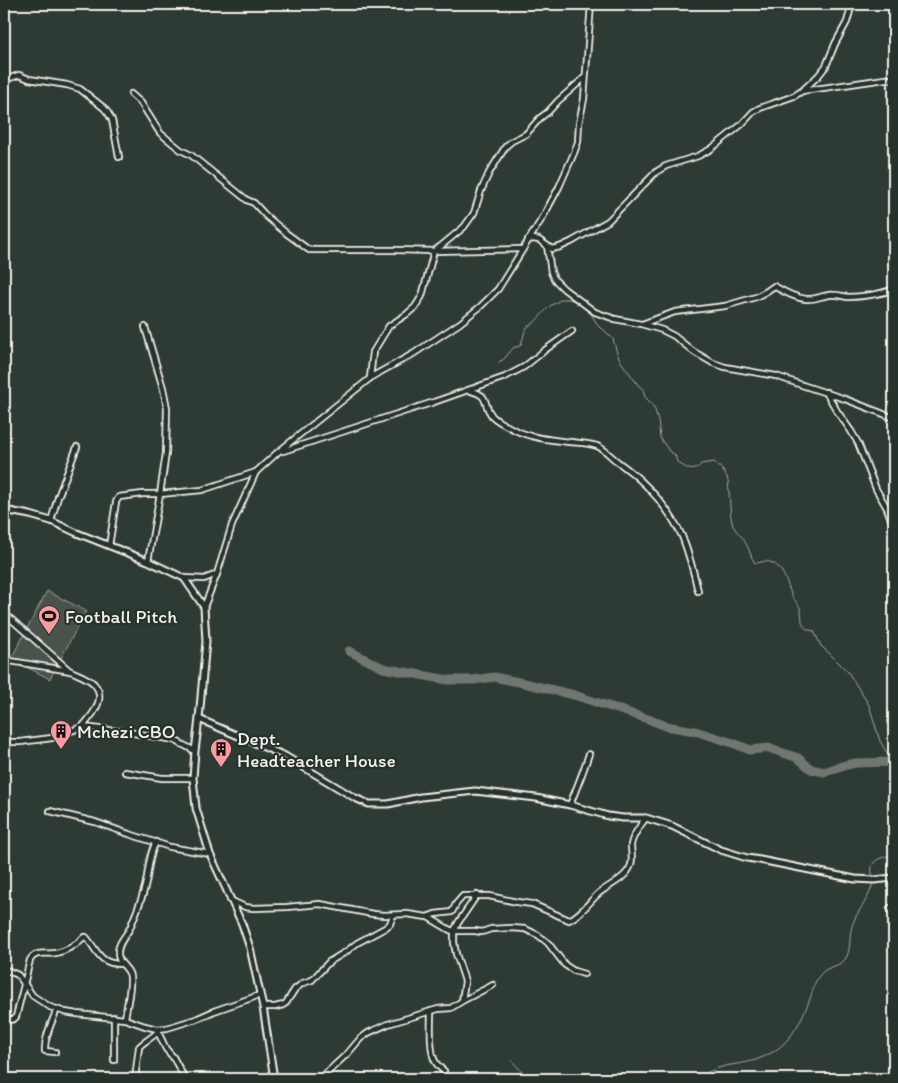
<svg xmlns="http://www.w3.org/2000/svg" width="898" height="1083" font-family="Itim,sans-serif">
<rect width="100%" height="100%" fill="#2e3b34"/>
<filter id="ink" filterUnits="userSpaceOnUse"><feTurbulence type="fractalNoise" baseFrequency=".02" numOctaves="2"/><feDisplacementMap in="SourceGraphic" scale="10" xChannelSelector="R" yChannelSelector="G"/><feConvolveMatrix kernelMatrix="1 2 1 2 8 2 1 2 1" color-interpolation-filters="sRGB"/></filter>
<g filter="url(#ink)">
<path fill="#48524c" stroke="#9ea29a" d="M47,591L86,611L50,679L11,659Z"/>
<g fill="none" stroke-linecap="round" stroke-linejoin="round">
<g stroke="#a4a8a0" stroke-width="1">
<path d="M499,362L504,359L514,347H517L521,345L525,331L528,326L533,324L545,311L550,306L562,299H569L577,302L591,314L599,327L605,331L613,339L617,353L621,362L639,386L643,389L645,397L651,403L655,410L658,420L660,438L669,451L675,455L677,462C686,467 692,475 701,464L714,462C719,466 724,471 727,477C729,482 728,487 729,492C730,503 730,513 732,523C735,532 741,534 745,542C750,549 750,557 755,563C760,563 765,560 770,562C783,566 787,583 791,594C793,600 799,603 801,611C802,616 801,622 804,626C806,630 810,630 814,631L821,646L831,655L848,672L869,705L880,741L892,762"/>
<path d="M873,877C867,859 881,858 894,854"/>
<path d="M512,1061L529,1079"/>
<path d="M694,1079C702,1075 710,1071 718,1068C730,1064 743,1064 756,1060C761,1058 768,1055 773,1052C793,1040 803,1017 811,996C813,988 815,981 820,975C828,964 842,968 847,956C851,947 849,935 852,926C857,910 871,898 873,881"/>
</g>
<path stroke="#6f7770" stroke-width="9" d="M349,651L383,668L410,673L448,680H474L494,677L528,684L574,695L648,719L666,726L695,731L733,743L750,750L769,748L798,758L811,769L824,772L842,766L856,763L892,762L894,764"/>
<g stroke="#f4f1e8" stroke-width="8">
<g id="minor">
<path d="M4,77L10,78L19,75L29,79L67,85L80,89L104,108L108,113L112,120L119,157"/>
<path d="M803,90L818,76L826,66L835,44L847,22L852,4"/>
<path d="M131,94L141,103L160,133L181,150L191,155L247,200L254,203L266,216L286,233L309,250H395L434,251L522,249"/>
<path d="M528,240L533,239L539,240L552,249L560,247L571,242L608,221L656,172L666,166L698,156L711,149L741,125L753,112L760,108L794,96L802,91L885,79H894"/>
<path d="M547,246L551,272L554,279L564,289L595,312L615,319L641,324L662,330L674,336L694,352L713,363L725,367L776,376L802,385L845,399L894,418"/>
<path d="M642,324L675,312L725,306L756,297L767,291L774,286C784,292 795,298 806,299C814,300 821,296 829,295C835,294 842,296 848,297C861,297 882,294 894,289"/>
<path d="M145,327L163,388L167,408L166,453L160,494L148,561"/>
<path d="M370,378L373,352L389,326L407,314L415,307L422,296L434,251L441,246L464,227L474,213L481,191L489,173L506,146L512,141L526,134L540,118L548,112L558,101L584,78"/>
<path d="M468,390C492,396 481,402 492,416C498,422 507,426 515,430C531,438 552,440 570,442C579,443 588,443 597,446C605,449 611,457 618,462C646,482 667,505 682,536C689,554 694,573 698,591"/>
<path d="M826,392L837,411L851,431L858,443L876,489L887,508L894,527"/>
<path d="M283,451L434,402L505,377L524,367L545,350L572,331"/>
<path d="M51,521L58,497L77,447"/>
<path d="M109,546L116,502L119,497L143,494H160L202,490L256,472"/>
<path d="M184,578L204,579L217,574"/>
<path d="M204,607L217,574L232,525L256,472L278,452L373,376L413,354L460,323L481,306L498,289L543,217L559,187L574,153L578,142L579,123L584,99L591,4"/>
<path d="M4,613L70,671"/>
<path d="M4,660L71,671C79,675 90,678 95,685C107,699 91,717 82,727"/>
<path d="M4,743L8,742H20L52,738L82,727L134,733L174,740L195,751"/>
<path d="M125,772L162,778H193"/>
<path d="M570,805L582,774L589,754"/>
<path d="M50,811L95,822L129,834L170,847L210,854"/>
<path d="M230,900L245,907L253,908L287,907L320,904L373,914L384,915L407,914L427,917L435,914L452,912L456,904L463,896H489L517,902L532,904L569,920C582,914 589,902 599,893C609,885 626,879 631,865C633,858 631,852 631,845C632,837 641,824 646,818"/>
<path d="M890,908L894,913"/>
<path d="M428,917L450,930L454,931H475L482,932L491,929L511,928L525,929L538,935L548,943L565,965L574,971L584,974"/>
<path d="M4,969L18,975L33,996L50,1007L65,1012L77,1014L125,1019L145,1026L157,1029L167,1028L196,1019L214,1011L260,995"/>
<path d="M462,1001L493,985"/>
<path d="M263,1007H275L283,1005L286,1003L295,989L303,983L312,980L329,962L347,951L357,943L385,928L390,924L393,915"/>
<path d="M431,1011C431,1025 429,1046 434,1059C436,1064 440,1068 444,1071"/>
<path d="M114,1017V1060"/>
<path d="M125,1019C126,1009 133,981 129,973C126,966 118,963 118,954C117,942 129,934 132,923C137,911 142,899 145,887C149,871 148,856 156,842"/>
<path d="M4,1021L14,1019L16,1017L30,960C36,950 46,955 56,953C66,951 77,944 84,937H86C98,951 99,964 121,964"/>
<path d="M158,1032L166,1049L173,1057L185,1079"/>
<path d="M55,1052L45,1051C44,1038 52,1022 57,1009"/>
<path d="M135,1079L139,1047C145,1040 155,1037 160,1029"/>
<path d="M320,1079L348,1053L360,1039L368,1033L388,1024L438,1009L451,1008L462,1001L465,981L456,954L454,942V931L458,923L477,895"/>
<path d="M890,1079L894,1069"/>
</g>
</g>
<g stroke="#f4f1e8" stroke-width="9">
<g id="tertiary">
<path d="M4,510L30,515L51,521L77,533L148,561L184,578L204,607L206,641L199,719L195,751L193,778L196,808L210,854L242,924L250,948L263,1007L274,1079"/>
<path d="M199,719L285,756L355,798L369,804H388L421,797L475,791L536,798L570,805L608,816L623,818H646L672,826L721,850L747,858L760,860L855,879L874,880L894,878"/>
</g>
</g>
<use href="#minor" stroke="#26332d" stroke-width="4.5"/>
<use href="#tertiary" stroke="#26332d" stroke-width="5"/>
</g>
</g>
<defs>
<g id="stadium-pin" transform="scale(1.125)"><path d="M0 17L-7.5 6A9.5 9.5 0 1 1 7.5 6Z" fill="#ff9aa2" stroke="#26332d"/><path d="M0-5a6.5 5 0 1 0 0 10a6.5 5 0 1 0 0-10ZM-3.5-1.8h7v3.6h-7Z" fill="#111"/></g>
<g id="building-pin" transform="scale(1.125)"><path d="M0 17L-7.5 6A9.5 9.5 0 1 1 7.5 6Z" fill="#ff9aa2" stroke="#26332d"/><path d="M-4-6H4V6H1V3H-1V6H-4ZM-2.5-4.3h1.7v1.8h-1.7ZM.8-4.3h1.7v1.8H.8ZM-2.5-1h1.7V.8h-1.7ZM.8-1h1.7V.8H.8Z" fill="#111"/></g>
</defs>
<g fill-rule="evenodd">
<use href="#stadium-pin" x="49" y="616"/>
<use href="#building-pin" x="61" y="731"/>
<use href="#building-pin" x="221" y="749"/>
</g>
<g text-anchor="middle" dominant-baseline="central" stroke-width="4.5" stroke-linejoin="round" paint-order="stroke">
<g font-size="19" fill="#f4f1e8" stroke="#26332d" text-anchor="start">
<text x="65" y="616">Football Pitch</text>
<text x="77" y="731">Mchezi CBO</text>
<text x="237" y="738">Dept.<tspan x="237" dy="22">Headteacher House</tspan></text>
</g>
</g>
<rect width="898" height="1083" fill="none" stroke="#26332d" stroke-width="20"/>
<rect x="10" y="10" width="878" height="1063" fill="none" stroke="#f4f1e8" stroke-width="2" filter="url(#ink)"/>
</svg>
